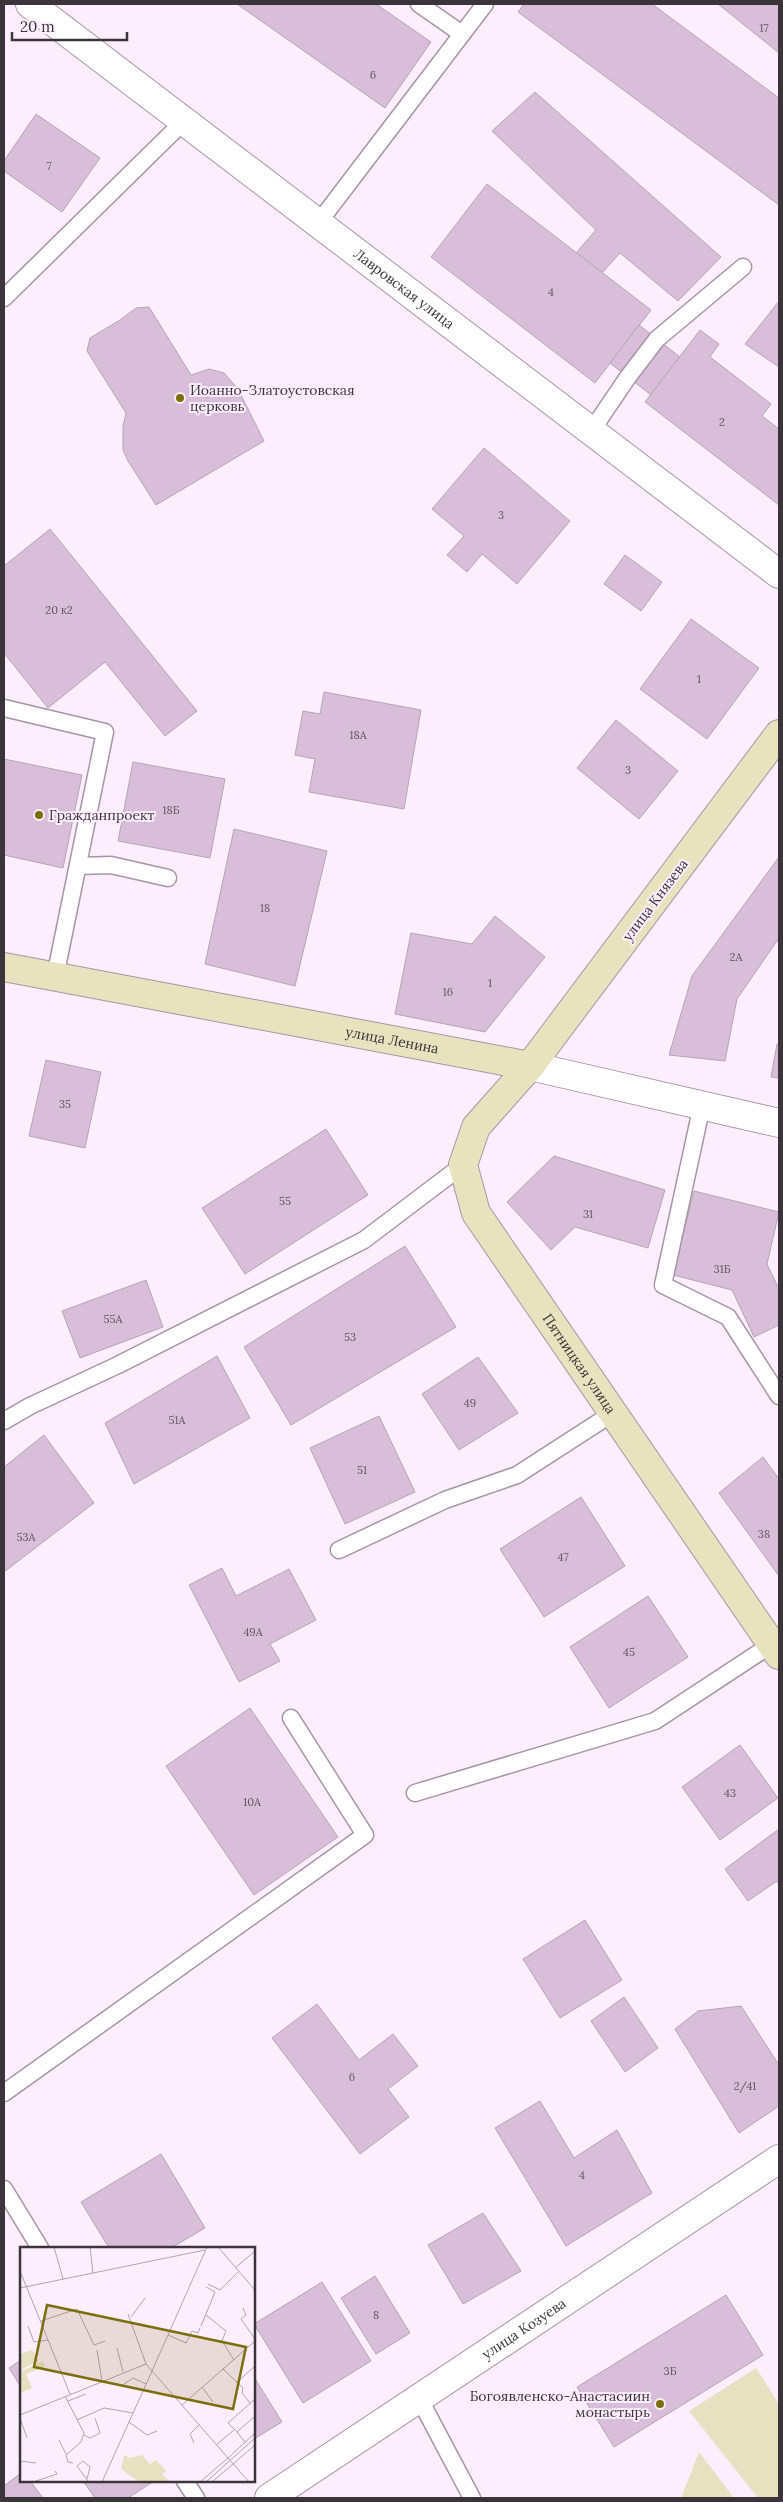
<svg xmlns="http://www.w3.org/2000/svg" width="783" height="2502" font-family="Lora,serif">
<rect width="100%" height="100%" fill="#fdeefd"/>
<g fill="#e5e1c1">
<path d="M756,2368L779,2404V2498H758L689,2411Z"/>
<path d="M699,2452L734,2498H681Z"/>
</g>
<g fill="#d9bed9" stroke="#b5a4b5">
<path d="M237,4H376L431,42L385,108Z"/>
<path d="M524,4H652L779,98V205L518,12Z"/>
<path d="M718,4H779V53Z"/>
<path d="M535,92L721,257L678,301L620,253L602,273L576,253L596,230L492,131Z"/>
<path d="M36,114L100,158L62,212L4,171V161Z"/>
<path d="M487,184L651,310L595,383L431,257Z"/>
<path d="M779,301V367L745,344Z"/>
<path d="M149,307L191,375L209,369L224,373L238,389L264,441L156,505L128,461L123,450V426L126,413L87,351L90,338L120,320L136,308Z"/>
<path d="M639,325L680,357L651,395L610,363Z"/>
<path d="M700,330L719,344L710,357L771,404L762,416L779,429V505L645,402Z"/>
<path d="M484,448L570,521L517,584L482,554L467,572L447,555L464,536L432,509Z"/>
<path d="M50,529L197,711L165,736L105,662L48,708L4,653V566Z"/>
<path d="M625,555L662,582L641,611L604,584Z"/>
<path d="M691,619L759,668L707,739L640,689Z"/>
<path d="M324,692L421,710L404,809L309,792L315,759L295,755L303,711L320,714Z"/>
<path d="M616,720L678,771L639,819L577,768Z"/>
<path d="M4,759L82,775L63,868L4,855Z"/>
<path d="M133,762L225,779L210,858L118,841Z"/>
<path d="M234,829L327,851L295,986L205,964Z"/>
<path d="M779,857V938L737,999L725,1061L669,1055L692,976Z"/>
<path d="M495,916L545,957L485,1032L395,1014L411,933L472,944Z"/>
<path d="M777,1044H779V1078L771,1077Z"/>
<path d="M46,1060L101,1072L85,1148L29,1136Z"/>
<path d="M326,1129L368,1195L245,1274L202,1208Z"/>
<path d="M554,1156L665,1190L648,1248L575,1227L551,1250L507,1202Z"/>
<path d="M694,1191L779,1212L767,1264L779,1289V1325L754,1337L732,1290L673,1275Z"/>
<path d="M405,1246L456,1327L291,1425L244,1347Z"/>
<path d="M146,1280L163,1327L80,1358L62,1311Z"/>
<path d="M217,1356L250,1418L134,1484L105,1423Z"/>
<path d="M478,1357L518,1413L459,1450L422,1394Z"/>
<path d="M379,1416L415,1492L345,1524L310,1448Z"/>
<path d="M44,1435L94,1503L4,1572V1467Z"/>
<path d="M763,1457L779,1479V1576L719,1493Z"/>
<path d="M581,1497L625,1566L544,1617L500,1549Z"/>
<path d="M222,1568L236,1596L289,1569L316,1620L270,1644L280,1661L239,1682L189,1585Z"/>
<path d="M648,1596L688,1657L609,1708L570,1647Z"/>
<path d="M250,1708L338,1837L254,1895L166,1766Z"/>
<path d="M740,1745L778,1798L720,1840L682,1787Z"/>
<path d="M779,1829V1885L777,1881L748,1901L725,1869Z"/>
<path d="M585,1920L622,1980L560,2018L523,1959Z"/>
<path d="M624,1997L658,2048L625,2072L591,2021Z"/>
<path d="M317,2004L359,2060L393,2034L418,2066L388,2089L409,2117L360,2154L272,2038Z"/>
<path d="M741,2006L779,2065V2106L739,2133L675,2029L698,2011Z"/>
<path d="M540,2101L574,2158L617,2130L652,2193L566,2246L495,2128Z"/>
<path d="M161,2154L205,2228L171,2248H109L81,2202Z"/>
<path d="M483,2213L521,2271L463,2304L428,2245Z"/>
<path d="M375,2276L410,2333L376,2354L341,2298Z"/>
<path d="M322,2282L371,2361L303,2403L254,2324Z"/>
<path d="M726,2295L763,2355L614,2447L577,2387Z"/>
<path d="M21,2360V2387L9,2368Z"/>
<path d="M254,2377L282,2422L254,2439Z"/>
<path d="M21,2473V2481H30L43,2498H4V2486Z"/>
<path d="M83,2481H154L128,2498H95Z"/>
</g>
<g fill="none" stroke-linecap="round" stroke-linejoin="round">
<g stroke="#a695a6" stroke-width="19">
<g id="service">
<path d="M419,4L462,34"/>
<path d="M319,222L485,4"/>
<path d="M4,298L184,121"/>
<path d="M592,430L628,377L657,339L743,267"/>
<path d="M4,708L105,732L55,977"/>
<path d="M79,866L111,865L168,878"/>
<path d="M702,1105L663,1285L728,1317L779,1396"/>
<path d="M4,1421L30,1406L118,1365L364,1240L463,1165"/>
<path d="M339,1550L445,1500L517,1475L613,1413"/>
<path d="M415,1793L655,1721L772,1644"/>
<path d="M4,2093L365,1835L291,1718"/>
<path d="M4,2189L40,2248"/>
<path d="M419,2398L472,2498"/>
<path d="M185,2481L196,2498"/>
</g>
</g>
<g stroke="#a695a6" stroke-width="30">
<g id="minor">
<path id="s1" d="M269,2498L779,2159"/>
</g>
</g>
<g stroke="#a695a6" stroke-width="30">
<g id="tertiary">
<path id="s2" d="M30,4L779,574"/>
<path d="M530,1066L779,1123"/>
</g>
</g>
<g stroke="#a695a6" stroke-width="30">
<g id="secondary">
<path id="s3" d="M779,734L530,1066L476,1127L463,1165L476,1213L779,1655"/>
<path id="s4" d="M4,967L530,1066"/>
</g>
</g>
<use href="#service" stroke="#fff" stroke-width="16"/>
<use href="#minor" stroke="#fff" stroke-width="28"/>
<use href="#tertiary" stroke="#fff" stroke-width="28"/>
<use href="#secondary" stroke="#e8e3be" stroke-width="28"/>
</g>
<g fill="#7b6e0b" stroke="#fdeefd" stroke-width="2">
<circle cx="180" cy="398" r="5"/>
<circle cx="39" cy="815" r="5"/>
<circle cx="660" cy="2404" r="5"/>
</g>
<g text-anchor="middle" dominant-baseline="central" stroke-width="4" stroke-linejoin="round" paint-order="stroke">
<g font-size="11" fill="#625762">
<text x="764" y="28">17</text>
<text x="373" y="75">6</text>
<text x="49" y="166">7</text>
<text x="551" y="292">4</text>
<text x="722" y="422">2</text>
<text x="501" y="515">3</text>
<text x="59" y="610">20 к2</text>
<text x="699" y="679">1</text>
<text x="358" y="735">18А</text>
<text x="628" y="770">3</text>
<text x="171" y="810">18Б</text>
<text x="265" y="908">18</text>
<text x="736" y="957">2А</text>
<text x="490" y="983">1</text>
<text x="448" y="992">16</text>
<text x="65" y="1104">35</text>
<text x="285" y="1201">55</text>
<text x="588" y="1214">31</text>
<text x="722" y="1269">31Б</text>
<text x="113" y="1319">55А</text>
<text x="350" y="1337">53</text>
<text x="470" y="1403">49</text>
<text x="177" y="1420">51А</text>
<text x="362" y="1470">51</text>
<text x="764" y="1534">38</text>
<text x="26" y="1537">53А</text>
<text x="563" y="1557">47</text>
<text x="253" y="1632">49А</text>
<text x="629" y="1652">45</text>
<text x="730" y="1793">43</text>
<text x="252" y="1802">10А</text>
<text x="352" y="2077">6</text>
<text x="745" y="2086">2/41</text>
<text x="582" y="2175">4</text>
<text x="376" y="2315">8</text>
<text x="670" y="2371">3Б</text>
</g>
<g font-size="14" fill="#3b353b" stroke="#fdeefd">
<text stroke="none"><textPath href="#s2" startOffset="470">Лавровская улица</textPath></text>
<text transform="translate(655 900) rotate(-53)">улица Князева</text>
<text stroke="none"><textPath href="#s4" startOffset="395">улица Ленина</textPath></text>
<text stroke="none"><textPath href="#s3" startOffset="769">Пятницкая улица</textPath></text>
<text stroke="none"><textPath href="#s1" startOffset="306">улица Козуева</textPath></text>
</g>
<g font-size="14" fill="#3b353b" stroke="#fdeefd" text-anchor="start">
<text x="190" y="390">Иоанно-Златоустовская<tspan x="190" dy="16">церковь</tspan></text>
<text x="49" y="815">Гражданпроект</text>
<text x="650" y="2396" text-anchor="end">Богоявленско-Анастасиин<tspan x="650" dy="16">монастырь</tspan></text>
</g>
</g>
<g transform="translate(20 2247)">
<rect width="235" height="235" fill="#fdeefd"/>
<path d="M12,103L19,114L0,123V107ZM23,114L25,120L6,127L12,141L0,146V125Z" fill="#e5e1c1"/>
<path d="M104,208L110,211L122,208L130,217L136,213L146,224L142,227L150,235H119L101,222Z" fill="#e5e1c1"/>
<path fill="none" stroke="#afa4af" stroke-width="1" d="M34,0L43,32M70,0L73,26M198,0L235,43M215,21L235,4M0,24L50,147M188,37L200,43L218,25M0,41L185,3M223,61L226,68L221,72L235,92M108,67L126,117M186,68L206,84L202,94L214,113M111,70L125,51M21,74L57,62L74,98L85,94M8,79L14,95L28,93M181,79L195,45L186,40M148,88L166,96L172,84L178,86L180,81M97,101L103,125M77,103L82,134M203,122L223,141L222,146L230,156M132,124L187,0M216,136L235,119M101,139L113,131L126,137M182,140L193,155M45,149L64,186L61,195L46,208L48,215L53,216M48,154L66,147M162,158L235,94M0,168L126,117L229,235M0,171L7,191M57,173L84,161L113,166M109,175L127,188L137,184M217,185L208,176L235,152M64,188L70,191L80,186L75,171M39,193L46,207M225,195L217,185L235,169M174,196L170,187L179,178M196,198L214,183M208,211L235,186M0,214L16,216M213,217L235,198M67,232L70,220L63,214L57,219L68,234L70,235M13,235L37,227L35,224M82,235L132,124M180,235L208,211M186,235L235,191M192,235L213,217"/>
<path fill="#7b6e0b" fill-opacity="0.15" stroke="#7b6e0b" stroke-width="2.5" d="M27,58L226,100L213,162L14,120Z"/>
<rect width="235" height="235" fill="none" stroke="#3b353b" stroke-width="2.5"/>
</g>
<rect width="783" height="2502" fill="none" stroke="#3b353b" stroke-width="10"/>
<path d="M12 32v8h115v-8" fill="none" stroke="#3b353b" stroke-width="2.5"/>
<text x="20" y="32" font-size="15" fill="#3b353b" stroke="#fdeefd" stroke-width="4" paint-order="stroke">20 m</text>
</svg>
